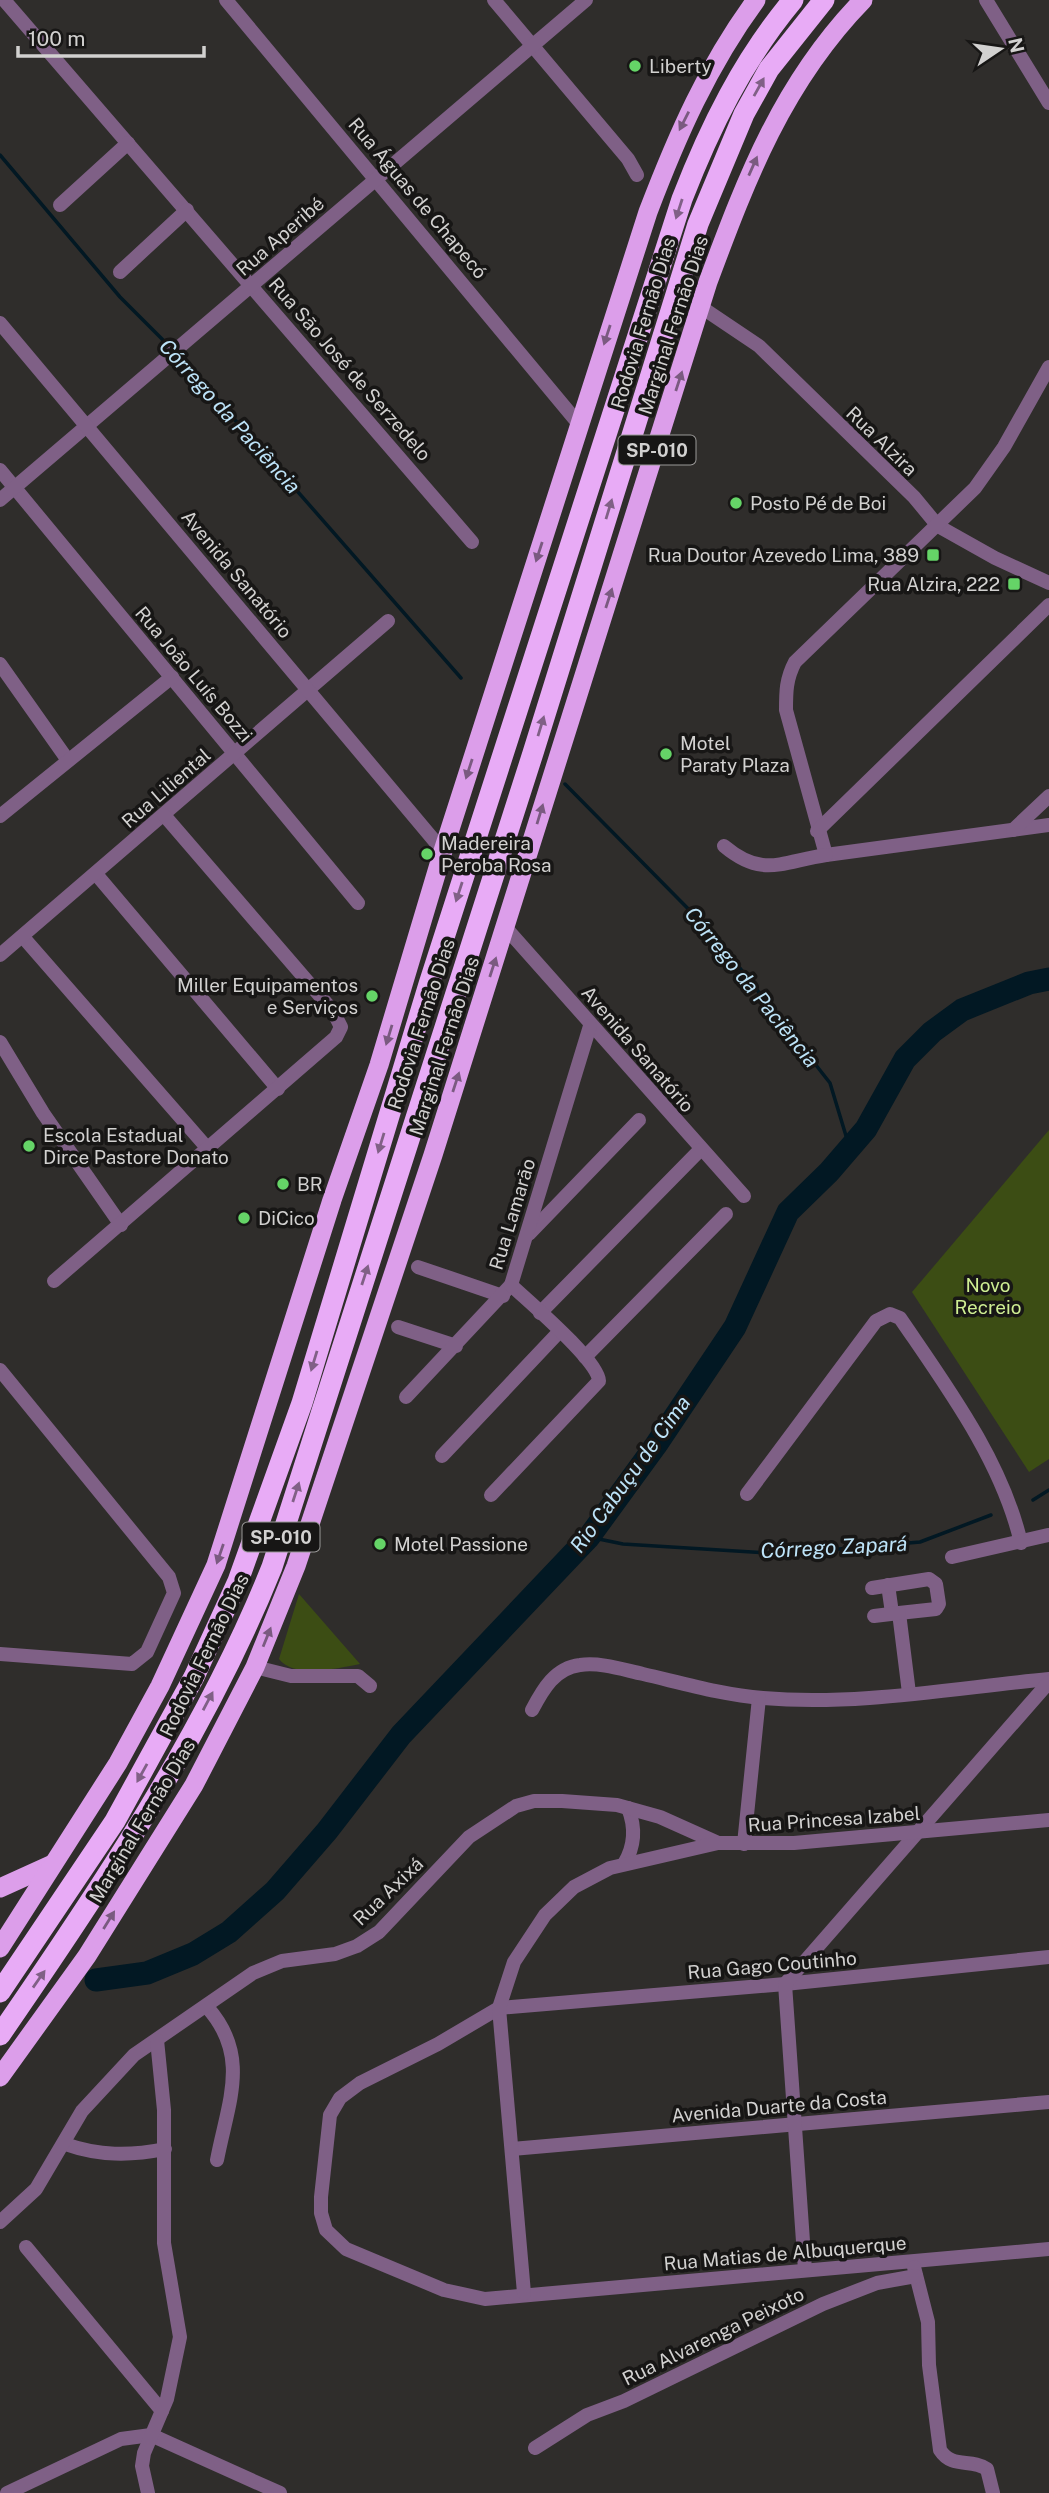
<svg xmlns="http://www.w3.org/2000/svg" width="1049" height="2493" font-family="'Public Sans',sans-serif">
<rect width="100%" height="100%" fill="#2f2d2b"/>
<g fill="#3c4d14">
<path d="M1049,1130V1459L1029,1472L912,1292Z"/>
<path d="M299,1594L360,1664C339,1668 294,1679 279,1659Z"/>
</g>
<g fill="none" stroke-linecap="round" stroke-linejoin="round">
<g stroke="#021823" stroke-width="3.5">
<path d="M0,155L120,297L173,350"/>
<path d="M178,355L461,678"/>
<path d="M565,784L714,935L830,1083L850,1149"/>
<path d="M1033,1500L1049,1490"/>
<path d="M589,1537L623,1544L782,1554L920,1542L991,1515"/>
</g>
<path stroke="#021823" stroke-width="23" d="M96,1980L147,1973L193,1954L229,1932L275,1891L327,1831L401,1735L589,1537L656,1445L735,1327L788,1212L829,1172L866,1129L905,1059L932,1032L962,1010L1029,983L1049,979"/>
<g stroke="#7f6086" stroke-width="14">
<path d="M4,0L472,542"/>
<path d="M226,0L578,423"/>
<path d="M494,0L628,159L637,175"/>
<path d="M986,0L1049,103"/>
<path d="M60,205L128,143"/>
<path d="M120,272L187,210"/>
<path d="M701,307L759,346L914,497L938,526L995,558L1049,583"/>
<path d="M1049,367L1004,447L975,488L795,662C786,679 786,692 786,710L826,855L1049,825"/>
<path d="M0,470L358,903"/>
<path d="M0,500L586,0"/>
<path d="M0,664L67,759"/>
<path d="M0,816L172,677"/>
<path d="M1013,830L1049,796"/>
<path d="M817,831L1049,605"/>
<path d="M724,846C762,878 781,862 826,855"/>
<path d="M96,874L278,1089"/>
<path d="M505,927L744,1196"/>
<path d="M23,937L209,1150"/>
<path d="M0,955L388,621"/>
<path d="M0,1042L43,1113L121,1225"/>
<path d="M529,1234L639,1120"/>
<path d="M418,1267L503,1296"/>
<path d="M54,1281L336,1037L341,1027L333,1011L164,815"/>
<path d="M540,1313L700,1150"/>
<path d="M398,1327L456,1346"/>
<path d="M585,1357L726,1214"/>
<path d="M0,1370L169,1577L174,1593L147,1652L132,1664L0,1654"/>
<path d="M406,1397L511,1285"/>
<path d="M442,1456L559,1332"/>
<path d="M747,1494L876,1321L890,1314L900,1318C947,1387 1002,1461 1021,1543"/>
<path d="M491,1495L599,1381C598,1360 529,1302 511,1285L590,1026"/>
<path d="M952,1557L1048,1535"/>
<path d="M888,1585L892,1613"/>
<path d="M872,1588L929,1579L936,1584L939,1604L936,1609L899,1613L909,1693"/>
<path d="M874,1616L899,1613"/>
<path d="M255,1667L291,1676H358L370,1686"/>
<path d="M532,1710C543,1689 555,1668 580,1665C601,1662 624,1670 643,1674C682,1683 723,1695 763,1698C858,1706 954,1688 1049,1679"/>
<path d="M744,1844L759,1698"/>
<path d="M624,1864C635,1846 636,1828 628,1808"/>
<path d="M1049,1957L785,1984L499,2008L438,2044L360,2083L340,2098L330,2115L321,2197V2213L326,2230L346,2249L444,2290L485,2299L1049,2249"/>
<path d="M207,2007C251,2056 228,2102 217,2160"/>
<path d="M65,2144C99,2156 130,2156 165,2149"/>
<path d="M512,2149L1049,2102"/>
<path d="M0,2222L36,2189L82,2111L134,2055L253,1973L282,1961L335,1954L357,1946L379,1932L469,1837L516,1806L534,1801H562L617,1805L660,1817L718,1843"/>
<path d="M26,2247L162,2411"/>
<path d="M914,2267L928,2322L929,2365L940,2450C952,2469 971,2458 987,2469L993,2493"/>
<path d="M805,2270L785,1984L1049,1682"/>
<path d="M524,2293L499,2008L514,1962L545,1915L574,1887L610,1868L718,1843H794L1049,1820"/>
<path d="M535,2448L587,2415L624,2401L823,2304L877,2283L916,2276"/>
<path d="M7,2493L121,2439L151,2435L280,2493"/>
<path d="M148,2493L142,2466L144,2453L167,2399L180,2337L164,2243V2110L157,2040"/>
</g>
<path stroke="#7f6086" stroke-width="14" d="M0,323L443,851"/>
<g stroke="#dc9eea" stroke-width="19">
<path d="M0,1888L53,1864"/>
<path d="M0,1948L118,1763L160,1686L216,1565L332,1200L379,1065L443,851L648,212C677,136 708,65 756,0"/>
<path d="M0,2077L87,1956L194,1785L255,1667L296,1566L433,1155L708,282C747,177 783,82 863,0"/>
</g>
<g stroke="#e8abf6" stroke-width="21">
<path d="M0,1992L115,1821L194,1677L238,1581L302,1403L429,984L682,199C710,127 743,60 793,0"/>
<path d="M0,2035C102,1887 205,1734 272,1567L533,753L698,224L744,114L769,69L824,0"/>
</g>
</g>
<defs><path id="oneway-solid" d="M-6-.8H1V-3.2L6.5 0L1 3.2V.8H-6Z" transform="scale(1.75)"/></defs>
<g fill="#806086">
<use href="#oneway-solid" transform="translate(759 87) rotate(-61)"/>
<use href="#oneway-solid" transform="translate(679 209) rotate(108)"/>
<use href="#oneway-solid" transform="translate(609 509) rotate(-73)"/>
<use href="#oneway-solid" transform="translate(541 726) rotate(-73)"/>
<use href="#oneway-solid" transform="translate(459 892) rotate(108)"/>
<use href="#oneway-solid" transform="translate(381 1143) rotate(107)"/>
<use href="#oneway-solid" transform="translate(365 1275) rotate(-72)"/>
<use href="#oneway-solid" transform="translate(314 1361) rotate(107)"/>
<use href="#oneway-solid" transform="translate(296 1492) rotate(-72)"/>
<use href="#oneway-solid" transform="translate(208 1701) rotate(-62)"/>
<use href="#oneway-solid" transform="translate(142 1773) rotate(119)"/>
<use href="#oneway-solid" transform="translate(39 1979) rotate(-55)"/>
</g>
<g fill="#7a5a80">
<use href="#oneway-solid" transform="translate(684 121) rotate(117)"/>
<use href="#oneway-solid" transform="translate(753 166) rotate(-66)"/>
<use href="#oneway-solid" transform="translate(607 335) rotate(108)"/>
<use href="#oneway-solid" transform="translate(679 381) rotate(-72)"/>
<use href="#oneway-solid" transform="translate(539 552) rotate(108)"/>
<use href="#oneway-solid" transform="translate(609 598) rotate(-72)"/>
<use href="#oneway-solid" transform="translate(469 769) rotate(108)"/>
<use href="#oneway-solid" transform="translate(540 814) rotate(-73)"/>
<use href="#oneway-solid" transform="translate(493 967) rotate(-72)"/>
<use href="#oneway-solid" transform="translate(389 1035) rotate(107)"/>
<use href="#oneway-solid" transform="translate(456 1082) rotate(-72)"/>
<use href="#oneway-solid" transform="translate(220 1554) rotate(109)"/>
<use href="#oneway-solid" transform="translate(267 1637) rotate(-68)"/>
<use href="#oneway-solid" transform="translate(109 1920) rotate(-58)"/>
</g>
<g fill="#65d467" stroke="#171615" stroke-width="2.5">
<circle cx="635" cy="66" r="7"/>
<circle cx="736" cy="503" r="7"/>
<rect x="926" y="548" width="14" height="14" rx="3.5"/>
<rect x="1007" y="577" width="14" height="14" rx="3.5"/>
<circle cx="666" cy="754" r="7"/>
<circle cx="427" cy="854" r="7"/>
<circle cx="372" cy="996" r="7"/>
<circle cx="29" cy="1146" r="7"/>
<circle cx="283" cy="1184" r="7"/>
<circle cx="244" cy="1218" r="7"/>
<circle cx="380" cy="1544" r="7"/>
</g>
<g text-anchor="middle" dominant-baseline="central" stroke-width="7" stroke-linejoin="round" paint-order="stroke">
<g fill="#171615" stroke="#9a9998" stroke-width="2">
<rect x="618.5" y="435.5" width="77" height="29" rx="5"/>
<rect x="242.5" y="1522.5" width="77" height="29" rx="5"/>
</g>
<g font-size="18" font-weight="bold" fill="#d2d1d0">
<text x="657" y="450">SP-010</text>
<text x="281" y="1537">SP-010</text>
</g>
<g font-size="19" fill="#d2d1d0" stroke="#171615" text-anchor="start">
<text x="649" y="66">Liberty</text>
<text x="750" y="503">Posto Pé de Boi</text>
<text x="919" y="555" text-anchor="end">Rua Doutor Azevedo Lima, 389</text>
<text x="1000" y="584" text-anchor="end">Rua Alzira, 222</text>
<text x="680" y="743">Motel<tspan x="680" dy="22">Paraty Plaza</tspan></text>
<text x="441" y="843">Madereira<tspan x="441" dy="22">Peroba Rosa</tspan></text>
<text x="358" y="985" text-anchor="end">Miller Equipamentos<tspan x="358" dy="22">e Serviços</tspan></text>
<text x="43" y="1135">Escola Estadual<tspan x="43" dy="22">Dirce Pastore Donato</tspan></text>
<text x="297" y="1184">BR</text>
<text x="258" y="1218">DiCico</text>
<text x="394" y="1544">Motel Passione</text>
</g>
<g font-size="19" fill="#d2d1d0" stroke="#171615">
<text transform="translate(418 198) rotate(50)">Rua Águas de Chapecó</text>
<text transform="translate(280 236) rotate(-41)">Rua Aperibé</text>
<text transform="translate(643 323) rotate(-73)">Rodovia Fernão Dias</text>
<text transform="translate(673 325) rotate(-72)">Marginal Fernão Dias</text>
<text transform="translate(350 369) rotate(49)">Rua São José de Serzedelo</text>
<text transform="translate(882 441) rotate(44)">Rua Alzira</text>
<text transform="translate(237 574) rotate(50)">Avenida Sanatório</text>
<text transform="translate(194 674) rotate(50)">Rua João Luís Bozzi</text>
<text transform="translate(166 788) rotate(-41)">Rua Liliental</text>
<text transform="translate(421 1024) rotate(-72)">Rodovia Fernão Dias</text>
<text transform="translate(444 1046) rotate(-72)">Marginal Fernão Dias</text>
<text transform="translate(638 1049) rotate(49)">Avenida Sanatório</text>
<text transform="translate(512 1214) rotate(-73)">Rua Lamarão</text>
<text transform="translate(204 1655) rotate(-64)">Rodovia Fernão Dias</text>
<text transform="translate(834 1819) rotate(-4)">Rua Princesa Izabel</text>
<text transform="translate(142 1821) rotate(-59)">Marginal Fernão Dias</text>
<text transform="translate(388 1891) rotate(-44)">Rua Axixá</text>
<text transform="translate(772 1965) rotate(-5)">Rua Gago Coutinho</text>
<text transform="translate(779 2106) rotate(-5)">Avenida Duarte da Costa</text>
<text transform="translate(785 2253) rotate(-5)">Rua Matias de Albuquerque</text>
<text transform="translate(713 2336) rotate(-26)">Rua Alvarenga Peixoto</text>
</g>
<g font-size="19" fill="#cfef93" stroke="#171615">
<text x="988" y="1285">Novo<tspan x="988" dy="22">Recreio</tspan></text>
</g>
<g font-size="21" font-style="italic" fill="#bde3f8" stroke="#171615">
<text transform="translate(230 416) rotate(48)">Córrego da Paciência</text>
<text transform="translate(752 987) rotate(51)">Córrego da Paciência</text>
<text transform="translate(630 1474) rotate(-54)">Rio Cabuçu de Cima</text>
<text transform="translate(834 1547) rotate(-3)">Córrego Zapará</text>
</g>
</g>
<g transform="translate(1000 49) rotate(77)" stroke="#171615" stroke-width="5" paint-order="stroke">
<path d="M0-5L12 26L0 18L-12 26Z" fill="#d2d1d0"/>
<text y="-10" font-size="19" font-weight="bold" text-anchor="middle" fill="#d2d1d0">N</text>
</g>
<path d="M18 46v10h186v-10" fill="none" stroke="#d2d1d0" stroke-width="3.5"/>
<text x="28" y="46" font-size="21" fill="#d2d1d0" stroke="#171615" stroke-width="5" paint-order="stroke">100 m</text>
</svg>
